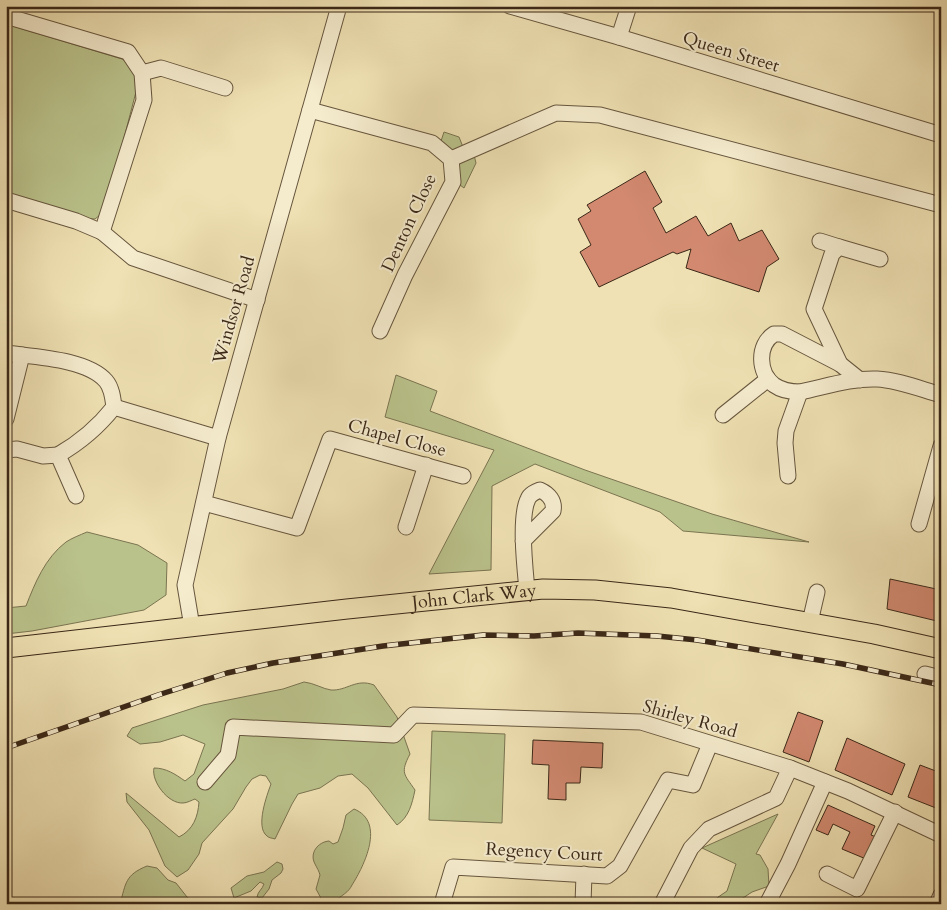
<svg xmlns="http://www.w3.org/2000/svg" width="947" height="910" font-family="Cardo,serif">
<rect width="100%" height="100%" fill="#efe1b3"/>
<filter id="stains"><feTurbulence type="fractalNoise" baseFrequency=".004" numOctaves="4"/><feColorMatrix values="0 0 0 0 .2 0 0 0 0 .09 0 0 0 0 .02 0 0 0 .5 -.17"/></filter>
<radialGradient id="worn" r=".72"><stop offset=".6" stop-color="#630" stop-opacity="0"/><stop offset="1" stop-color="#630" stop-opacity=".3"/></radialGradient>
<g fill="#bac28b" stroke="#7a7451">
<path d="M6,24L122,59C135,66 138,73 137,88L105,211L95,219L79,218L6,195Z"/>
<path d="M444,132L459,137L467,157L474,155L476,163L464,188L456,182L441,141Z"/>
<path d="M396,375L437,391L430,411L585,470L712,514L809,542L683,531L660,512L535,464L492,486L491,570L429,574L494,450L385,417Z"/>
<path d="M87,532L138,545L167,563L166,595L144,610L32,631L6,634V608L26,606C35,583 45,558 66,542C72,538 80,535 87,532Z"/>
<path d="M304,682C314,683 323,689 331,690C347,691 356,678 374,685L397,717L410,754C400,773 404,774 415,790C412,804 409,817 397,825L368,788L352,774L338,776L320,788L298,794L292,804L275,839C272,838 269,838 267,836C255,827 267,795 271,784L266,776L260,775L252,779L246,787L233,809L202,843L199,854L188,870L177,877L165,866L149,830L127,802L126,793L179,837C193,830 198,817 199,802L195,799C192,800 187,803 183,803C168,804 151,781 154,768C166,768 175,774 185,781L194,774L205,744L183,735L160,742L140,744L127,736L132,728L178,713L203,705L283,689Z"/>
<path d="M432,731L505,734L502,823L429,820Z"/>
<path d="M354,809C386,822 364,866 352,885C349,892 341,896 335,901L322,900L316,889L320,875C319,871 317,868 315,864C309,853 318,842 329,841L333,844L338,842L343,828L346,815Z"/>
<path d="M778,814L756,854L760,855L768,869L769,886L752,892L740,900L727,903L708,904L727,891L736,864L702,848Z"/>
<path d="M277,862L282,864L283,869L281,873L272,880L269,889L262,898L257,897C258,891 262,890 264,884L260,882L251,891L234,898L231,888L247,876L264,872Z"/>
<path d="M147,866L157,868L168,880L176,883L187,897L195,904H120C126,883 125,875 147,866Z"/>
</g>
<g fill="#d28970" stroke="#3a2717">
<path d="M645,171L662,202L653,208L666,233L696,216L708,236L731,223L739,241L762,230L779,259L767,267L759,292L686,268L691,249L677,254L673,252L599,287L580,252L591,245L578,219L591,211L587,205Z"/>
<path d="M890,579L941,590V622L887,609Z"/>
<path d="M798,712L823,721L809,762L783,752Z"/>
<path d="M847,738L905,764L892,795L835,770Z"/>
<path d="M533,740L603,743L602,768L581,767L580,783H566V800L548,799L549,765L532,764Z"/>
<path d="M920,765L941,773V810L908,797Z"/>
<path d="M828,805L875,826L871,835L876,837L866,859L842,849L850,832L833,824L828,835L816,830Z"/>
</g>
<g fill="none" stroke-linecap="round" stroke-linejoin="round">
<g stroke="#67563e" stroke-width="17">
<g id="minor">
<path d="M510,6L619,37L941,135"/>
<path d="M6,16L128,52L142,73L144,100L102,232"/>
<path d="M619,37L629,6"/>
<path d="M142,73L161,68L225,88"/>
<path d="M310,110L432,143L451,159L453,182L405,275L380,331"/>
<path d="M451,159L556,113L600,115L941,205"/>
<path d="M6,200L76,221L102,232L133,258L257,300"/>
<path d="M820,241L839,247"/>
<path d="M6,353C35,357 87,359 106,381C112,388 113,399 114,407"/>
<path d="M840,364L814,309L832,254L839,247L880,259"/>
<path d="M860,380L840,364L782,334H774C757,345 758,373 774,385C781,390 791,392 800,392C825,387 851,378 877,379C898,380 920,389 941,395"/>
<path d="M723,415L768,379"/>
<path d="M6,419L22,355"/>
<path d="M6,450L17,449L43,456L58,455"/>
<path d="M788,476L785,443L786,431L800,392"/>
<path d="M76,496L58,455C79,443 99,426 114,407L218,438"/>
<path d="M204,503L297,528L330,439L463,476"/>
<path d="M919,524L941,446"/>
<path d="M406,527L426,465"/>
<path d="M523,541L553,511C555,501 549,494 540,490C535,492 530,494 528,499C519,517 525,569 527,590"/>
<path d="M810,622L817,592"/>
<path d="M192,627L185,585L218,438L339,6"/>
<path d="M925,674L941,678"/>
<path d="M205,782L228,755L233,727L394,735L413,715L641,722L790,768L848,791L941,835"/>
<path d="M827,874L857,889L895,812"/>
<path d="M442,904L453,867L607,876L620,866L668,780L693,785L710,744"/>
<path d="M583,904L584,874"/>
<path d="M662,904L691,848L709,829L776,798L790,768"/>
<path d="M767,904L788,864L825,782"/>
<path d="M937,904L941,895"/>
</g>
</g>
<g stroke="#3a2717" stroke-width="21">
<g id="major">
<path id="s1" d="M6,648L347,609L543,589L595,590L671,598L874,634L941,649"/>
</g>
</g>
<use href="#minor" stroke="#f5ecce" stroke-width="15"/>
<use href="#major" stroke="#efe1b3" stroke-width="19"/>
<g stroke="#3a2717" stroke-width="5.5">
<path id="rail" d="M6,748L158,695L227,673L273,663L383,646L483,635L534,636L578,633L657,636L697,640L843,664L941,685"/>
</g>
<use href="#rail" stroke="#f5ecce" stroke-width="4" stroke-dasharray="11" stroke-linecap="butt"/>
</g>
<g text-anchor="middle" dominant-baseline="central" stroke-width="4" stroke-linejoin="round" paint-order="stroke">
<g font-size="18" fill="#3a2717" stroke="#f5ecce">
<text transform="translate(731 52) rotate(17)">Queen Street</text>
<text transform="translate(409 223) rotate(-65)">Denton Close</text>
<text transform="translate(234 310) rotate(-74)">Windsor Road</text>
<text transform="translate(397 438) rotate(15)">Chapel Close</text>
<text stroke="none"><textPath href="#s1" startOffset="471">John Clark Way</textPath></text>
<text transform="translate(690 719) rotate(16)">Shirley Road</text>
<text transform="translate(544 852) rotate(3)">Regency Court</text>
</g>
</g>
<rect width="947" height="910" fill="none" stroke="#efe1b3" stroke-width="25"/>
<rect x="8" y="8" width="932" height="895" fill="none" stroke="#3a2717" stroke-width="2.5"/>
<rect x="12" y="12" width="922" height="885" fill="none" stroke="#3a2717"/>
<rect width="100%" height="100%" filter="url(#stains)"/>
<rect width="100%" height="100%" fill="url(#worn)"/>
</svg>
